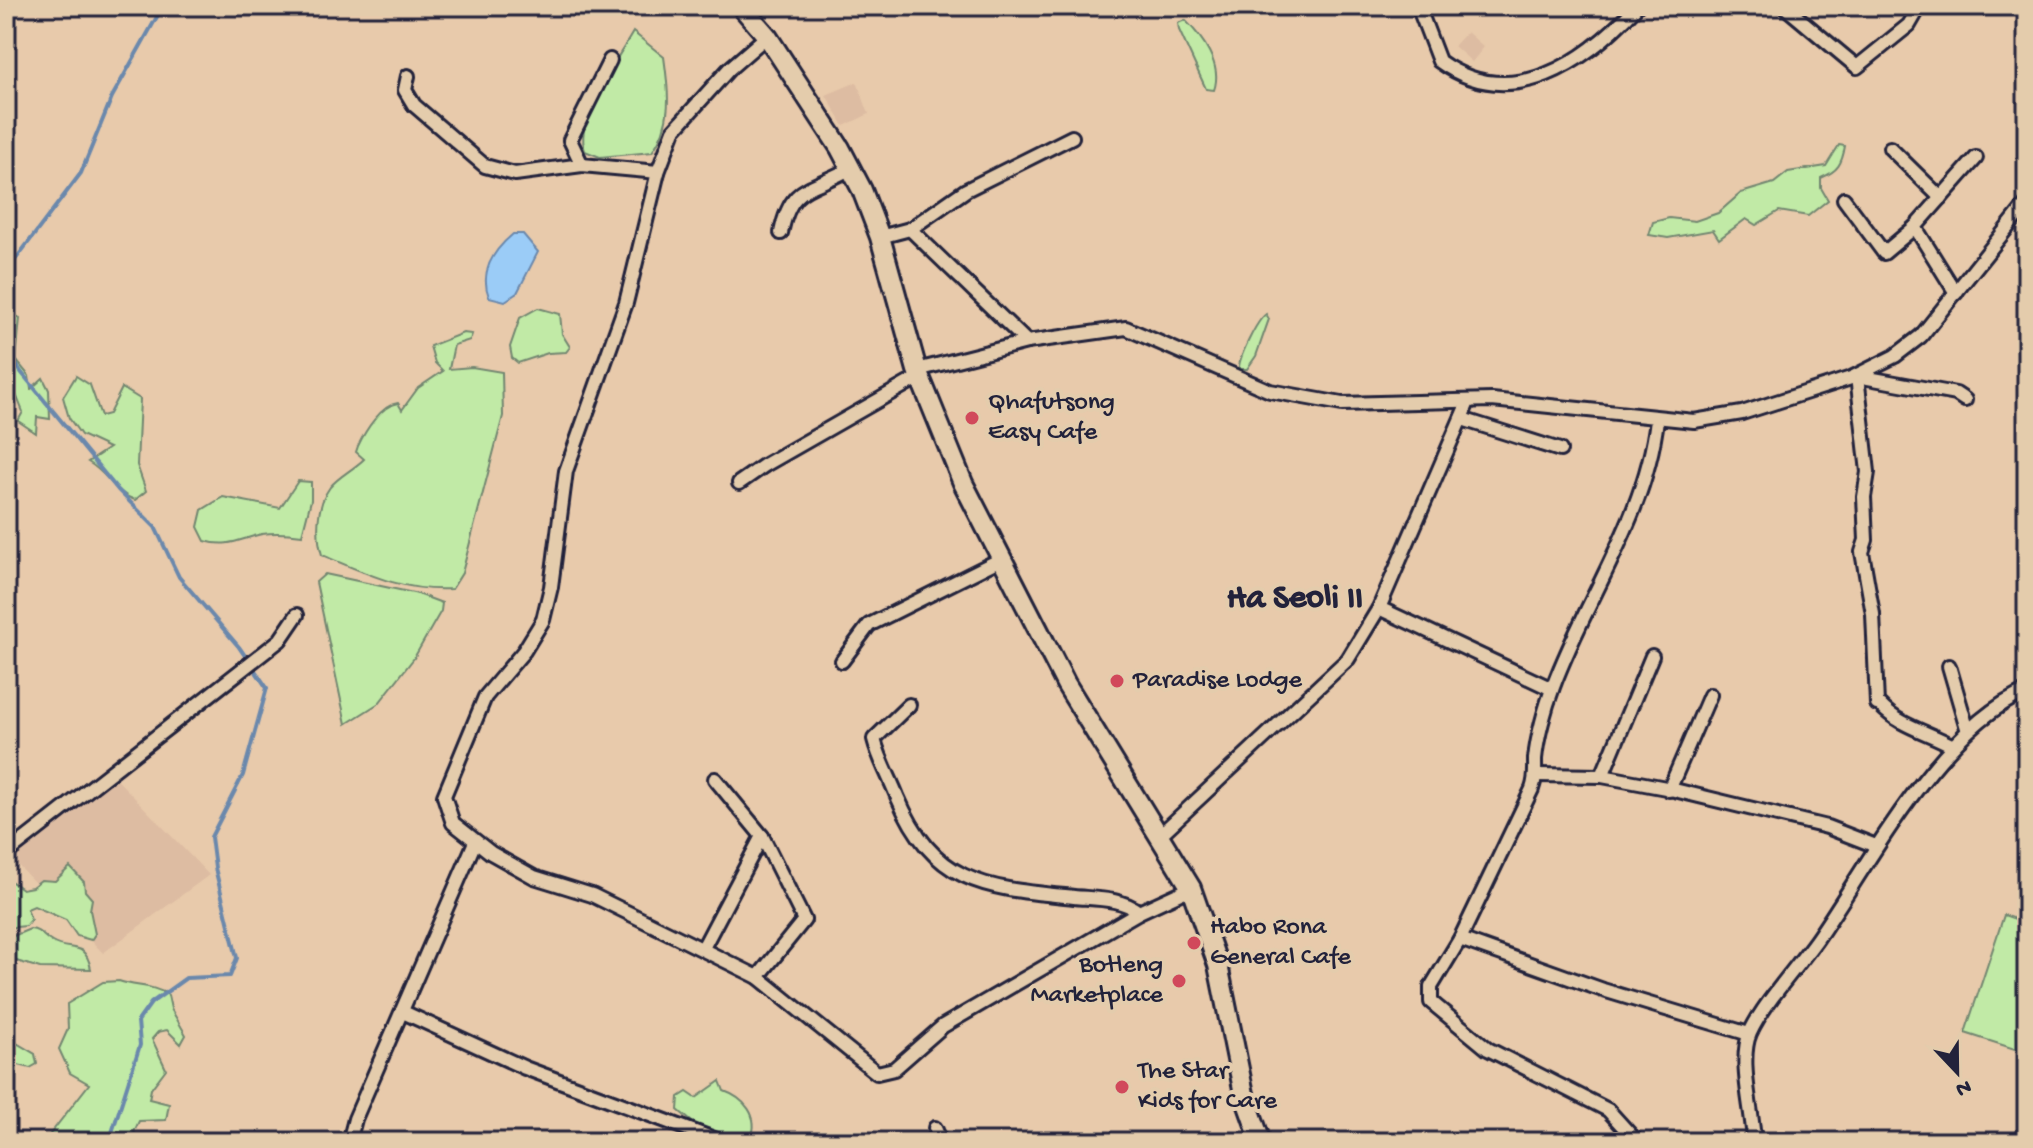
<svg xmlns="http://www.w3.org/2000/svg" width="2033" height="1148" font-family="'Gochi Hand',sans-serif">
<rect width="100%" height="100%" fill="#e8caab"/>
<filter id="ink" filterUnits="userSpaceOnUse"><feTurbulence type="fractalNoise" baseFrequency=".0125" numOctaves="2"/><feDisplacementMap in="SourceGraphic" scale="16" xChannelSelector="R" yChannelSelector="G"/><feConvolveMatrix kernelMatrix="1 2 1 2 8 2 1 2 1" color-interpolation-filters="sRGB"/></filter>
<g filter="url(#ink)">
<g fill="#ddbca2">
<path d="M1467,32L1484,47L1472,62L1454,46Z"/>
<path d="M857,82L869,114L844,126L826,95Z"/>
<path d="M104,766L209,875L103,953L6,853V841L42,820Z"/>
</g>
<g fill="#c1eaa6" stroke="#728670" stroke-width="2">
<path d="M1185,20C1202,37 1223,65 1214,90L1206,89L1179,30L1178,23Z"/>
<path d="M633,32L664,57C669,92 673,123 652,152L600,157L585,151C574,118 616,62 633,32Z"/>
<path d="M1839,145L1845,146C1842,164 1838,171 1821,178V188L1828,200L1808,216L1779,211L1756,225L1746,219L1719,239L1713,230L1668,238L1649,235L1653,222L1669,218L1695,221L1718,213L1741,193L1774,183L1788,172L1826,166Z"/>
<path d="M538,308L560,314L562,334L570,347L566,352L548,353L518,363L512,358L510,347L520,318Z"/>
<path d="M6,310L20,318L16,360L29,376L31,389L43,378L49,390L50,419L37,417L36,433L18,421L23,412L17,397L12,404L6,401Z"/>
<path d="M1266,314L1269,319L1256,356L1247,369H1239C1238,359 1257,320 1266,314Z"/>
<path d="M463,333L472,334L470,340L454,345L449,369L472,367L502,372L503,416L462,573L452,589C403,592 365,573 322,555C316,534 316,506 330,487C339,476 354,469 364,459L356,452L358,446C365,431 381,405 398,403L402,410L418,388L443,371L435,363L430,346Z"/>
<path d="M76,376L90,385L101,416L109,414L122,388L140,399L137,465L146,491L135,500C115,493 107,473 88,462L109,448L81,435L69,418L63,397Z"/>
<path d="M298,481L311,482V500L302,535C289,533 275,532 262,534C240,539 228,548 205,541L198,527L202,510L223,497L280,508Z"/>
<path d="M325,574L418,594L442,603L441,611L414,658L379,703L346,724L316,582Z"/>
<path d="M70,867L84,882L85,891L92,899L90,910L95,934L91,940L77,936L66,920L34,906L27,909L31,920L26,926L6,928V878L22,889L32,887L41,880L55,881Z"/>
<path d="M2004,915L2027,923V1053L1965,1033Z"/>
<path d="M30,929C41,930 42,936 52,942C70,953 85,939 91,969L40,968L6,958V939Z"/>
<path d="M119,981C136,987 154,985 168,995L171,1009L186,1035L181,1044L167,1030L158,1032L152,1039L166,1069L151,1089L149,1099L169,1104L166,1120L139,1121L134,1132L141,1142H44L89,1084L70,1073L59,1049L68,1029L67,1004L103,982Z"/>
<path d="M6,1030L15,1042L35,1054L37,1064L30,1068L10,1063L6,1055Z"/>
<path d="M720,1081L724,1091C744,1098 760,1116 751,1138L726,1140L698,1127L678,1110L679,1097L687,1092L696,1098Z"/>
</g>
<path fill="#9bccf7" stroke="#6b88ac" stroke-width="2" d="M513,234H523L538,252L517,293L505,301L489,297C479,271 494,250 513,234Z"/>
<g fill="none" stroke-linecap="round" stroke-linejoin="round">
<g stroke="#6b88ac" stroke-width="4">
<path d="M6,272L81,173L112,97L163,6"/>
<path d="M6,348L21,372L118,490L155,527L179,577L239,647L267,688L243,775L211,837L215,868L237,958L230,976L186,978L151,1003L138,1021L140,1045L109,1142"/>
</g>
<g stroke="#22223b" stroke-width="18">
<g id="minor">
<path d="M1418,6L1439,61C1512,114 1586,62 1637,6"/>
<path d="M1784,6L1857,67L1909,25L1920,6"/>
<path d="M767,36L729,69L674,130L658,172L626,303L566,471L551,587L543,620L524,651L485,697L444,796L453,823L491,853L534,877L592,895L758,977L877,1073L894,1069L943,1026L1139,912L1191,888"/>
<path d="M408,76L405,90L414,105L485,166L515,174L582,165L658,172"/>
<path d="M1890,148L1941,198"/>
<path d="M582,165L570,140L610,60"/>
<path d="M1844,199L1884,253L1915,227"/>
<path d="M910,229L966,190L1072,137"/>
<path d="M781,233C791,183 811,191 851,168"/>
<path d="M880,237L910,229L1027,342L1126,328L1270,391L1342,404L1492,400L1694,421L1742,413L1851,378L1895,356L1921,336L2027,203"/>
<path d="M1956,293L1915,227L1976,158"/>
<path d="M917,370L1027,342"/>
<path d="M1462,419L1560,450"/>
<path d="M739,483L765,465L919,377"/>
<path d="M1379,608L1552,689"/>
<path d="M842,661L869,625L1003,558"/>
<path d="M1949,666L1967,728"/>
<path d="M1877,704L1873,614L1862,552L1866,540L1864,497L1868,472L1857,376L1956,394L1965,400"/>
<path d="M909,705L874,739C879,759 889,776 897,796C935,886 986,888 1074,897C1096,899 1122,898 1139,912"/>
<path d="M1880,705C1899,726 1928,732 1953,746"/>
<path d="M1537,775L1602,776L1666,788L1827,827L1876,846"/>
<path d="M1602,776L1652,656"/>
<path d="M1669,790L1710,695"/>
<path d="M1160,835L1348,659L1379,608L1468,402"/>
<path d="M6,854L280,640L297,615"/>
<path d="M1460,939L1603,990L1749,1034"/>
<path d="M703,948L762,836L715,779"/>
<path d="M758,977L804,920L762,836"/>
<path d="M403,1012L525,1068L722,1142"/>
<path d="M935,1128L941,1142"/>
<path d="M349,1142L355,1119L475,842"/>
<path d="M1637,1142L1608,1110L1488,1049L1431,1002V987L1460,939L1532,789C1536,778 1535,771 1535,759C1537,738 1545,708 1553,687C1586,597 1646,517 1657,419"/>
<path d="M1754,1142C1753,1112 1738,1060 1750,1033C1763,1004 1798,966 1817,939C1871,861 1939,728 2027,691"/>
</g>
</g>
<g stroke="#22223b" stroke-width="24">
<path id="secondary" d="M741,6L767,36L840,148L862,190L880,237L917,370L963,483L1066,684L1191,888L1218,965L1244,1094L1261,1142"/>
</g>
<use href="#minor" stroke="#e4ccac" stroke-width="12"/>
<use href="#secondary" stroke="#e4ccac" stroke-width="18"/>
</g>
</g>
<g fill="#d1495b" stroke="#e4ccac" stroke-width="3">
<circle cx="972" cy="418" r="8"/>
<circle cx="1117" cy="681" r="8"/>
<circle cx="1194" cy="943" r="8"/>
<circle cx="1179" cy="981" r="8"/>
<circle cx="1122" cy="1087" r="8"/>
</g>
<g text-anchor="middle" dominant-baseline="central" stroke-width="8" stroke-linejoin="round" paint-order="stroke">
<g font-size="26" fill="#22223b" stroke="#e4ccac" text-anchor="start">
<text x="988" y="403">Qhafutsong<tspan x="988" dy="30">Easy Cafe</tspan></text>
<text x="1133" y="681">Paradise Lodge</text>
<text x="1210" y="928">Habo Rona<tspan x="1210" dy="30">General Cafe</tspan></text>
<text x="1163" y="966" text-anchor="end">Botleng<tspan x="1163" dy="30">Marketplace</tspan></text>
<text x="1138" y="1072">The Star<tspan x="1138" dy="30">Kids for Care</tspan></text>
</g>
<g font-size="34" font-weight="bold" fill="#22223b" stroke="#e4ccac">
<text x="1295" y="600">Ha Seoli II</text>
</g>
</g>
<rect width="2033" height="1148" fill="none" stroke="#e4ccac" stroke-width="32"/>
<rect x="16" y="16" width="2001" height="1116" fill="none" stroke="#22223b" stroke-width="3" filter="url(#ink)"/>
<g transform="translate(1957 1072) rotate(158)" stroke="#e4ccac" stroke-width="6" paint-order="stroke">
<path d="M0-6L14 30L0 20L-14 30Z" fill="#22223b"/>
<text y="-12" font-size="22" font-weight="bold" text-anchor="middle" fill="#22223b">N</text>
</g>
</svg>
